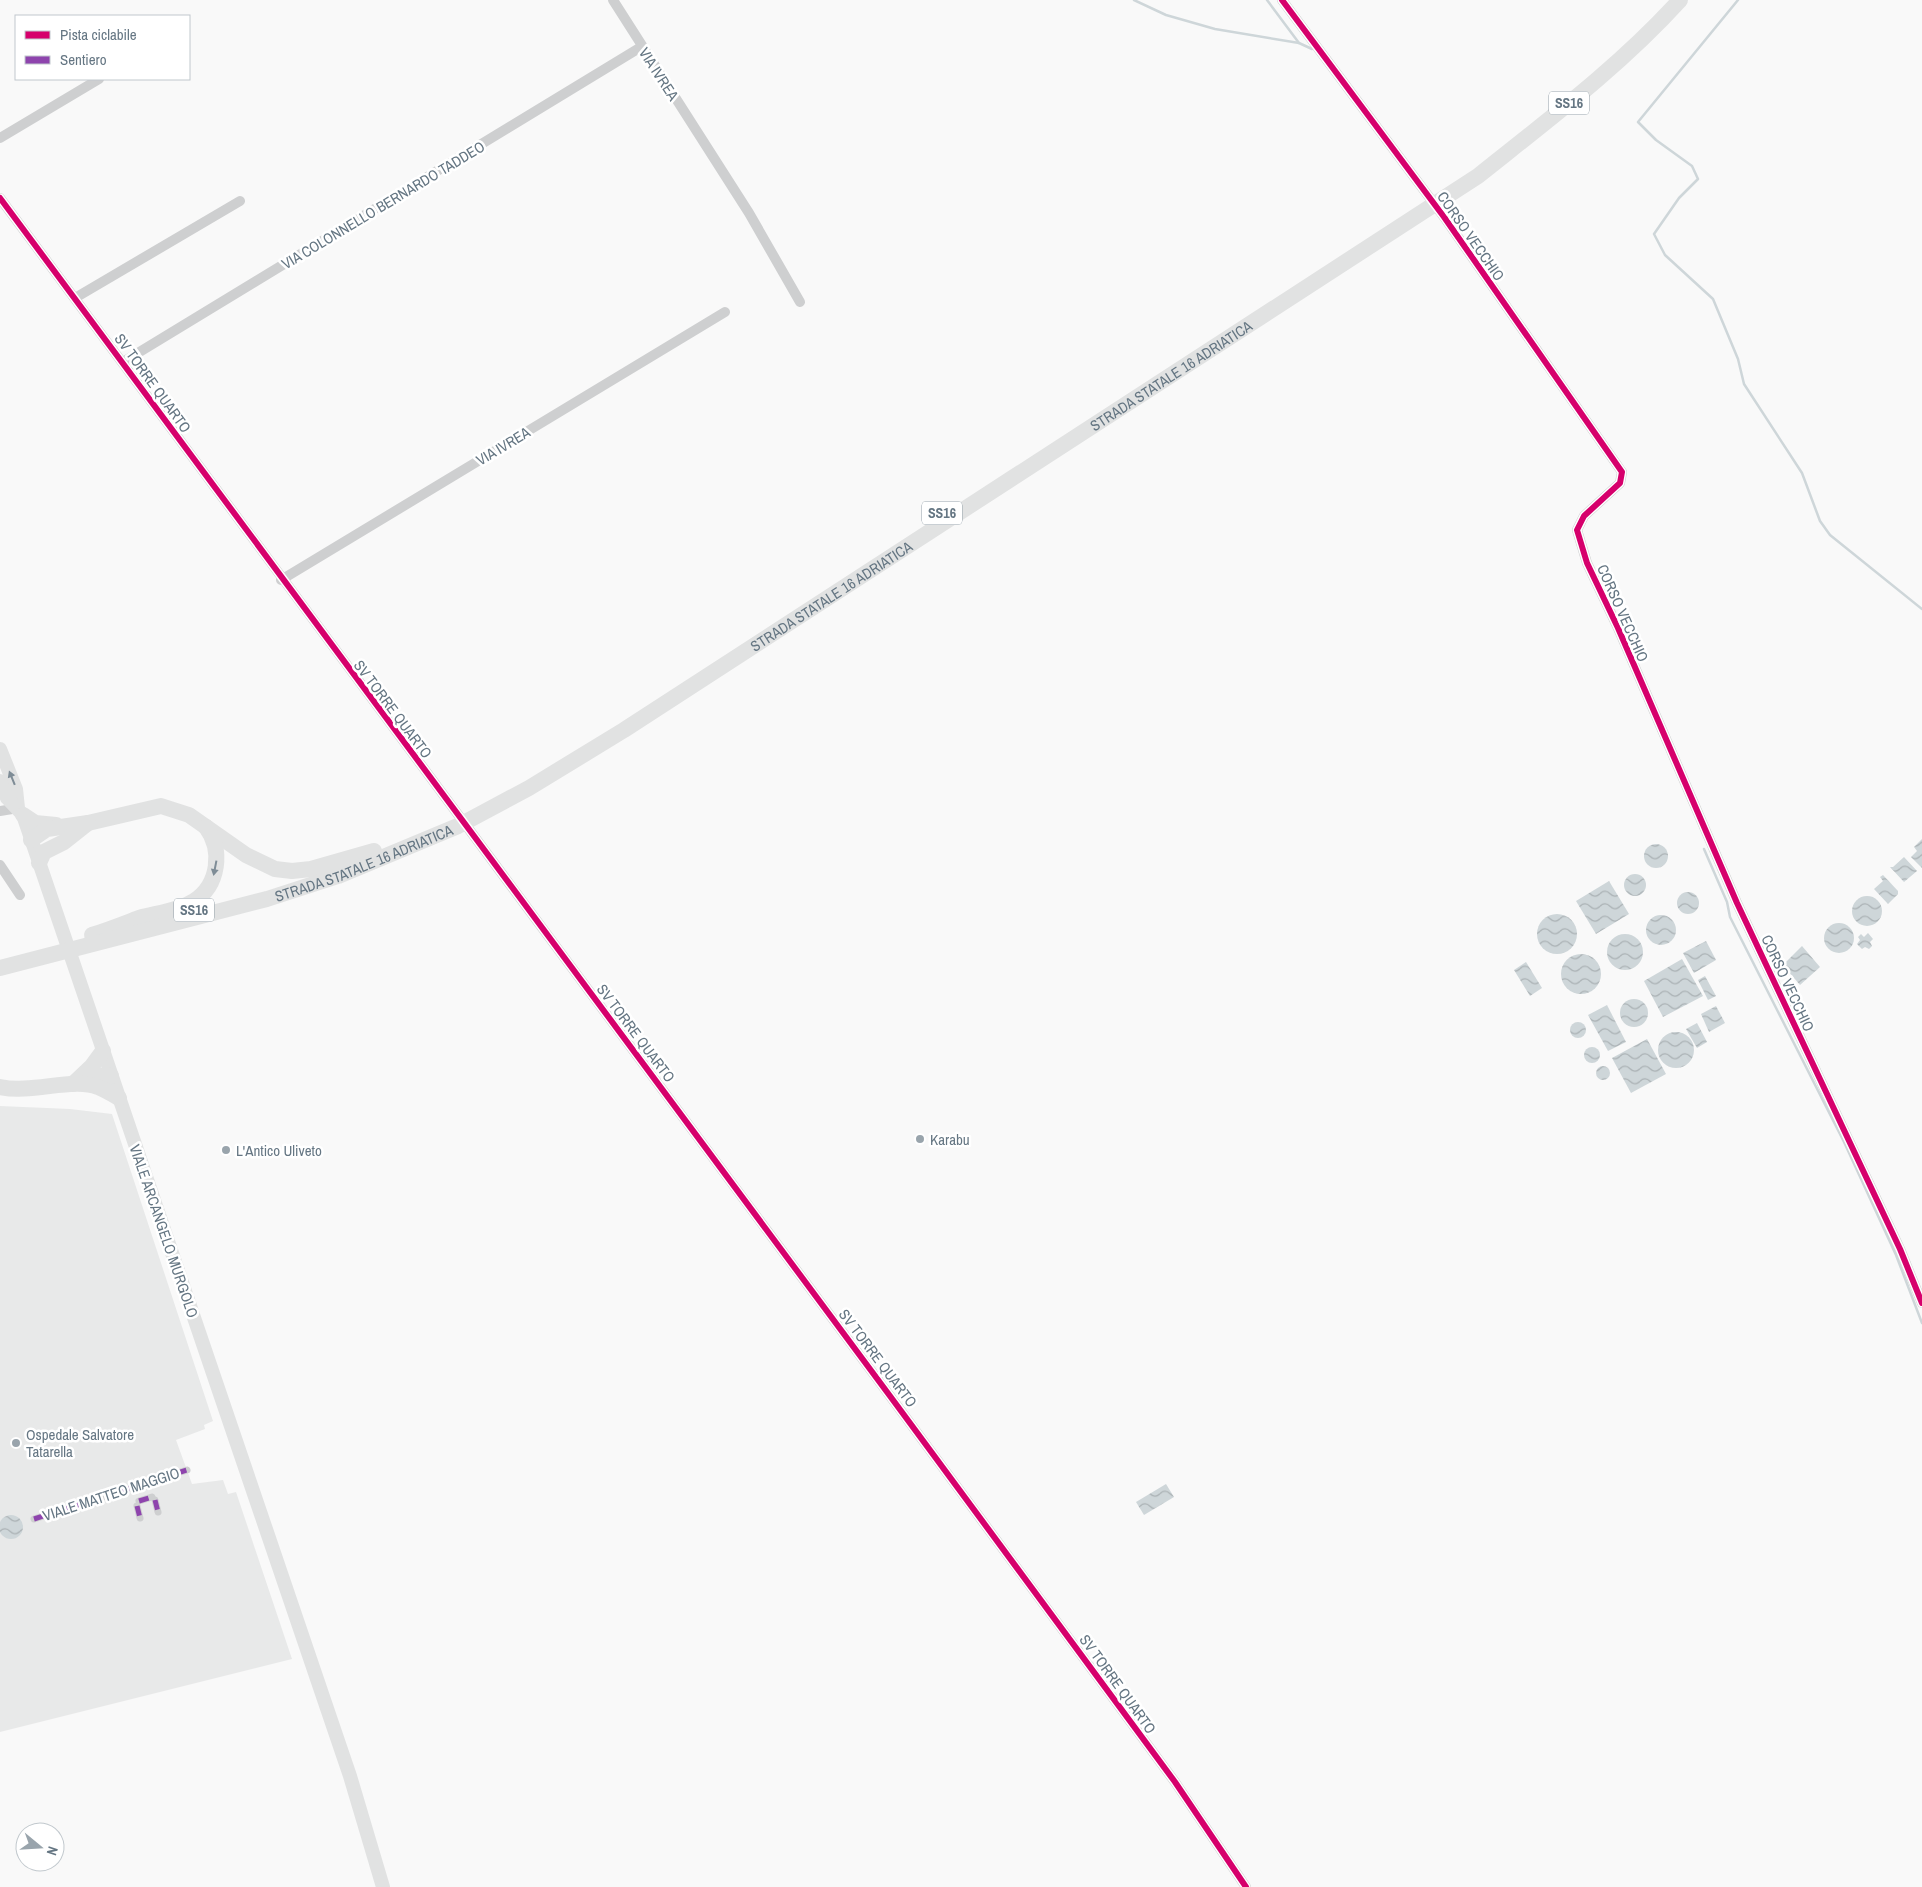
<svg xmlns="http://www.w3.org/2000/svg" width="1922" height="1887" font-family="'Archivo Narrow',sans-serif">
<defs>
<pattern id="water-waves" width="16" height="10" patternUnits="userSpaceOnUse" patternTransform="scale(1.25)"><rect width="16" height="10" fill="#ced6d9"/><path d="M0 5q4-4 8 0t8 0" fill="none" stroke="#abb2b5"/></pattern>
</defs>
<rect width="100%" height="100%" fill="#f9f9f9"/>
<path fill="#e8e9e9" d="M0,1106L70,1109L112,1114L213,1421L204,1425L205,1429L176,1440L192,1484L223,1480L228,1494L236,1492L292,1659L0,1732Z"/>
<g fill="url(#water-waves)">
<path d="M1922,839V868L1911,857L1917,851L1914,847Z"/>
<circle cx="1656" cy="856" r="12"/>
<path d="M1904,857L1917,871L1904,882L1890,867H1893Z"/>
<circle cx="1635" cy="885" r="11"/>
<path d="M1883,875L1898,891V894L1888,904L1874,889L1883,881L1880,877Z"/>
<path d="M1609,881L1629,914L1596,934L1576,901Z"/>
<circle cx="1688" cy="903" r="11"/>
<circle cx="1867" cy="911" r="15"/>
<circle cx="1557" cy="934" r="20"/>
<circle cx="1661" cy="930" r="15"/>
<circle cx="1839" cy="938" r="15"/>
<path d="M1868,933L1873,939L1870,942L1872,946L1869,949L1865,947L1862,949L1857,944L1860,940L1858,937L1861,934L1864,937Z"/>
<circle cx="1625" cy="952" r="18"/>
<path d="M1706,941L1716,960L1694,973L1683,953Z"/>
<path d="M1802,946L1820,967L1800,985L1783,965Z"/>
<circle cx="1581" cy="974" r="20"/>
<path d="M1682,959L1703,996L1663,1017L1644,981Z"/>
<path d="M1526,962L1542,988L1530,996L1514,970Z"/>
<path d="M1705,976L1716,996L1708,1000L1698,980Z"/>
<circle cx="1634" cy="1013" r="14"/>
<path d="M1607,1005L1626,1042L1608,1051L1588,1015Z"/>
<path d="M1716,1006L1725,1023L1709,1032L1701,1014Z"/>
<circle cx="1578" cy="1030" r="8"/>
<path d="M1697,1023L1707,1042L1697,1048L1686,1029Z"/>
<circle cx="1676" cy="1050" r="18"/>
<path d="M1647,1039L1666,1074L1631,1093L1612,1058Z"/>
<circle cx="1592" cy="1055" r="8"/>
<circle cx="1603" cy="1073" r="7"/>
<path d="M1166,1484L1174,1497L1144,1515L1136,1502Z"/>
<circle cx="11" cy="1527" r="12"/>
</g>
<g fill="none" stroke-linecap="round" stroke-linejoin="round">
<g stroke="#ced6d9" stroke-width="2.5">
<path d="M1134,0L1166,15L1215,29L1299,43"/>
<path d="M1267,0L1299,43L1312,49"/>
<path d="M1738,0L1638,122L1656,140L1692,166L1698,179L1679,198L1654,234L1665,255L1713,299L1738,359L1744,384L1802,473L1820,521L1830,535L1922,609"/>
<path d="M1704,849L1727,902L1730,917L1844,1142L1896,1255L1922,1323"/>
</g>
<g stroke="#cecfd0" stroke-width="7">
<path d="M155,1500L158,1512"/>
<path d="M139,1501L152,1497"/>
<path d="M137,1506L140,1518"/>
<path d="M34,1519L187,1470"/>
</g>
<g stroke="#cecfd0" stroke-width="10">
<path d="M613,0L749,213L800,302"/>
<path d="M1282,0L1444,217L1622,472L1620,483L1584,516L1577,530L1587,563L1618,628L1737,903L1900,1249L1922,1303"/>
<path d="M0,138L99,79"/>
<path d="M0,198L890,1396L1175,1782L1246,1887"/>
<path d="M75,298L240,201"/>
<path d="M123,362L641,47"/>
<path d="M281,580L725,312"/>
<path d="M0,811L18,808"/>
<path d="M0,865L20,895"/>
</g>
<g stroke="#e1e2e2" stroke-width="14">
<path d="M0,749L16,789L18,808"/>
<path d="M0,781L7,798L23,815L350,1776L383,1887"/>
</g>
<g stroke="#e1e2e2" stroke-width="16">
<path d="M23,815L35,823L56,825"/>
<path d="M31,840L47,829L88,823L161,806L189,815L246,855L275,869L292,871L311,869L374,851"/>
<path d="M39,863L44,852L64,842L88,823"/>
<path d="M92,935C108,930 123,924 139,918C157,913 178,911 194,901C219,885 223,850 206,827"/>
<path id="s1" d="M0,968L267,899L338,876L458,826L529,788L624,730L1478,176C1548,120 1619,67 1680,0"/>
<path d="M83,1075L111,1076"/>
<path d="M73,1084L92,1066L103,1051"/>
<path d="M0,1087C32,1094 73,1077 98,1087C105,1090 112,1094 119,1098"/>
</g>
<g stroke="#8e44ad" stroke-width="5" stroke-dasharray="10 5" stroke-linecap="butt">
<path d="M155,1500L158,1512"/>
<path d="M139,1501L152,1497"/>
<path d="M137,1506L140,1518"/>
<path d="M34,1519L187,1470"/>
</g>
<g stroke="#fff" stroke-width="9">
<g id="cycleway">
<path d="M1282,0L1444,217L1622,472L1620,483L1584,516L1577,530L1587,563L1618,628L1737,903L1900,1249L1922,1303"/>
<path d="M0,198L890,1396L1175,1782L1246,1887"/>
</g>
</g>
<use href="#cycleway" stroke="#d6006c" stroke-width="6"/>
</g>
<defs><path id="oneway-solid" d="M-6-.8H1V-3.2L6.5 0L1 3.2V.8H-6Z" transform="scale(1.25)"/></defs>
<g fill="#7e8c96">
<use href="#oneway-solid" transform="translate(12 778) rotate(-112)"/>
<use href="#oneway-solid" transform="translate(215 868) rotate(101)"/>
</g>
<g fill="#99a4ac" stroke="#fff" stroke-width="2">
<circle cx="920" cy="1139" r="5"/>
<circle cx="226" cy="1150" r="5"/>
<circle cx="16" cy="1443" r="5"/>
</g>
<g text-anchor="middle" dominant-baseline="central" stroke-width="5" stroke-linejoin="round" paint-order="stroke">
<g fill="#fff" stroke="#939fa8" stroke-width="1">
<rect x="1549" y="91.5" width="40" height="23" rx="4"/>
<rect x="922" y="501.5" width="40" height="23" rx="4"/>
<rect x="174" y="898.5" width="40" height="23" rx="4"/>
</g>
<g font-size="14" font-weight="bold" fill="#657683">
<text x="1569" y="103">SS16</text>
<text x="942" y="513">SS16</text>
<text x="194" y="910">SS16</text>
</g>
<g font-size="15" fill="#657683" stroke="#fff">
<text transform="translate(659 74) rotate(57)">VIA IVREA</text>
<text transform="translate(383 205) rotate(-31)">VIA COLONNELLO BERNARDO TADDEO</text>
<text transform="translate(1471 236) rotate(55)">CORSO VECCHIO</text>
<text stroke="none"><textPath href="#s1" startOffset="1324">STRADA STATALE 16 ADRIATICA</textPath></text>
<text transform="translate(153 383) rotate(54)">SV TORRE QUARTO</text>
<text transform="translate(503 446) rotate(-31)">VIA IVREA</text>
<text stroke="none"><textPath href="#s1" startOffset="919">STRADA STATALE 16 ADRIATICA</textPath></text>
<text transform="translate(1623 613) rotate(66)">CORSO VECCHIO</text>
<text transform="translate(393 709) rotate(53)">SV TORRE QUARTO</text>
<text stroke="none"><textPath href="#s1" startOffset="379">STRADA STATALE 16 ADRIATICA</textPath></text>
<text transform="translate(1788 983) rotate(65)">CORSO VECCHIO</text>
<text transform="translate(636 1033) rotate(53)">SV TORRE QUARTO</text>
<text transform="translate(164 1231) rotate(71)">VIALE ARCANGELO MURGOLO</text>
<text transform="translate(878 1358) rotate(53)">SV TORRE QUARTO</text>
<text transform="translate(111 1494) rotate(-18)">VIALE MATTEO MAGGIO</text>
<text transform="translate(1118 1684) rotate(54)">SV TORRE QUARTO</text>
</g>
<g font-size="15" fill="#657683" stroke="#fff" text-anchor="start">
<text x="930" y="1139">Karabu</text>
<text x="236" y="1150">L'Antico Uliveto</text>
<text x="26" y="1434">Ospedale Salvatore<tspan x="26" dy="17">Tatarella</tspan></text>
</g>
</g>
<rect x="15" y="15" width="175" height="65" fill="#ffffff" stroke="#c1c8cd"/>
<rect x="25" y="31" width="25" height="8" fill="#d6006c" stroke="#c1c8cd"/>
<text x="60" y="40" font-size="15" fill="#657683">Pista ciclabile</text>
<rect x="25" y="56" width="25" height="8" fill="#8e44ad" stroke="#c1c8cd"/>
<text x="60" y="65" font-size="15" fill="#657683">Sentiero</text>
<g transform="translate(40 1847) rotate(108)"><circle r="24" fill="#ffffff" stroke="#c1c8cd"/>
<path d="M0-4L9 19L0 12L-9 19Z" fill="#99a4ac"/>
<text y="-8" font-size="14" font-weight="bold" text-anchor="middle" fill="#657683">N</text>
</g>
</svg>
